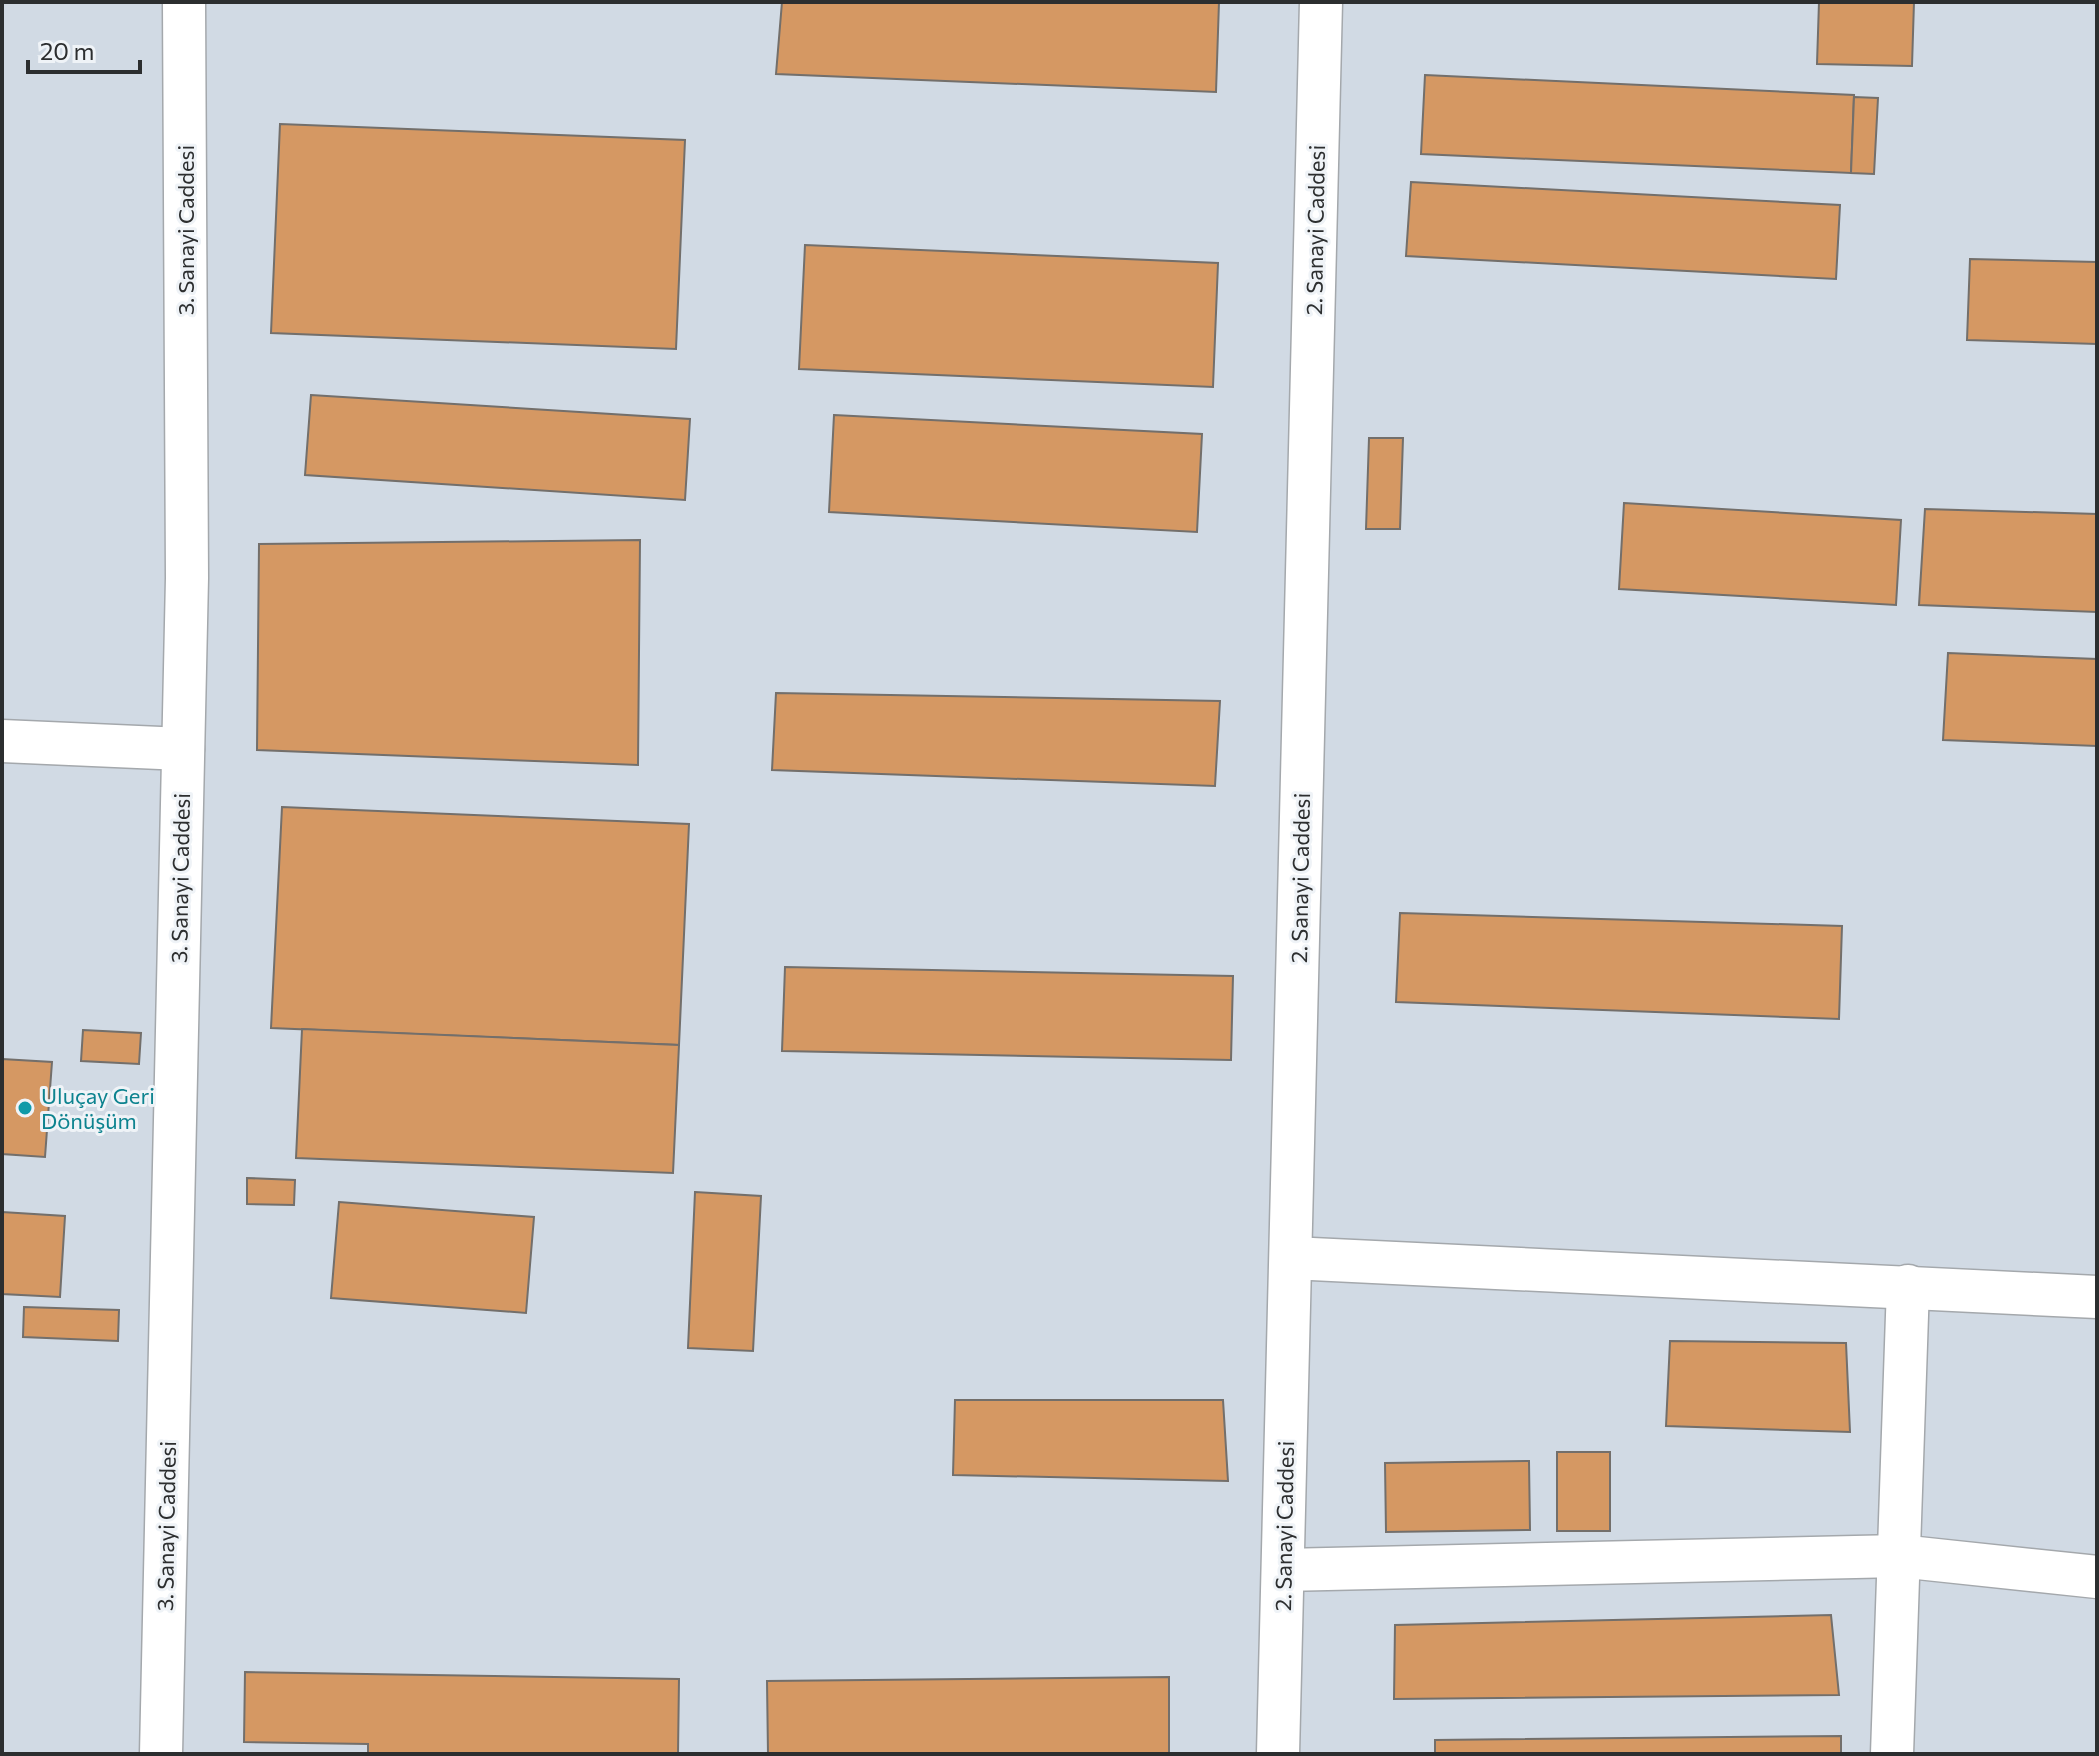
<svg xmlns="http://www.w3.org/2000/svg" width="2099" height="1756" font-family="Commissioner,sans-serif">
<rect width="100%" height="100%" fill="#e1e6ea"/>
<rect fill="#d1dae4" x="2" y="2" width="2095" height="1752"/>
<g fill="#d59863" stroke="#736f6b" stroke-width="2">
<path d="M782,2H1219L1216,92L776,74Z"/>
<path d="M1819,2H1914L1912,66L1817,64Z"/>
<path d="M1425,75L1854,95L1851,173L1421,154Z"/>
<path d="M1854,97L1878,98L1874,174L1851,173Z"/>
<path d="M280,124L685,140L676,349L271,333Z"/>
<path d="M1411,182L1840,205L1836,279L1406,256Z"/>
<path d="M805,245L1218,263L1213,387L799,369Z"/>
<path d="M1970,259L2097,262V344L1967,340Z"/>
<path d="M311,395L690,419L685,500L305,475Z"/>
<path d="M834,415L1202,434L1197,532L829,512Z"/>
<path d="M1369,438H1403L1400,529H1366Z"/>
<path d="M1624,503L1901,520L1896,605L1619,589Z"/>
<path d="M1925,509L2097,514V612L1919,605Z"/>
<path d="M640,540L638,765L257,750L259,544Z"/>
<path d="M1948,653L2097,659V746L1943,740Z"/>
<path d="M776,693L1220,701L1215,786L772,770Z"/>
<path d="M282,807L689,824L679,1045L271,1028Z"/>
<path d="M1400,913L1842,926L1839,1019L1396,1002Z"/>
<path d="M785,967L1233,976L1231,1060L782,1051Z"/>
<path d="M302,1029L679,1045L673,1173L296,1158Z"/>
<path d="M83,1030L141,1033L139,1064L81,1061Z"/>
<path d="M2,1059L52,1062L45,1157L2,1154Z"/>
<path d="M247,1178L295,1180L294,1205L247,1204Z"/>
<path d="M695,1192L761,1196L753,1351L688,1348Z"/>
<path d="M339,1202L534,1217L526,1313L331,1298Z"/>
<path d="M2,1212L65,1216L60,1297L2,1294Z"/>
<path d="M24,1307L119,1310L118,1341L23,1337Z"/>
<path d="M1670,1341L1846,1343L1850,1432L1666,1426Z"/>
<path d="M955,1400H1223L1228,1481L953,1475Z"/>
<rect x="1557" y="1452" width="53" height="79"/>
<path d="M1529,1461L1530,1530L1386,1532L1385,1463Z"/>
<path d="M1831,1615L1839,1695L1394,1699L1395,1625Z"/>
<path d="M245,1672L679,1679L678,1754H368V1744L244,1742Z"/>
<path d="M1169,1677V1754H768L767,1681Z"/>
<path d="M1841,1736V1754H1435V1740Z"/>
</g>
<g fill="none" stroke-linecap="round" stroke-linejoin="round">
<g stroke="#a4a8ac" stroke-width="45">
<g id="minor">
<path d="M2,741L183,749"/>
<path d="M1291,1258L2097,1297"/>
<path d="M1283,1570L1899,1556L2097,1577"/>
<path d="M161,1754L187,578L184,2"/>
<path d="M1278,1754L1321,2"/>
<path d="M1892,1754L1908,1286"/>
</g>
</g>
<use href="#minor" stroke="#fff" stroke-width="42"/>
</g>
<circle fill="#0f9aa8" stroke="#eff3f7" stroke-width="3" cx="25" cy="1108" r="8"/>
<g text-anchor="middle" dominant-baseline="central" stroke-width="6" stroke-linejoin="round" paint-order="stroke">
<g font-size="22" fill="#2c2e2f" stroke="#eff3f7">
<text transform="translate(185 230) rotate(-90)">3. Sanayi Caddesi</text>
<text transform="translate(1315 230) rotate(-89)">2. Sanayi Caddesi</text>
<text transform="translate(180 878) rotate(-89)">3. Sanayi Caddesi</text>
<text transform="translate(1300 878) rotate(-89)">2. Sanayi Caddesi</text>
<text transform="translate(166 1526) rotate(-89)">3. Sanayi Caddesi</text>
<text transform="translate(1284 1526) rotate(-89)">2. Sanayi Caddesi</text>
</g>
<g font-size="22" fill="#0d838f" stroke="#eff3f7" text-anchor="start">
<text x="41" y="1095">Uluçay Geri<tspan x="41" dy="25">Dönüşüm</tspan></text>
</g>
</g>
<rect width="2099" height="1756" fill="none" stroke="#2c2e2f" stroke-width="8"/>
<path d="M28 60v12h112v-12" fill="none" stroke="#2c2e2f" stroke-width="4"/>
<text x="40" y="60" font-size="24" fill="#2c2e2f" stroke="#eff3f7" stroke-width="6" paint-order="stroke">20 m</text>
</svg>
